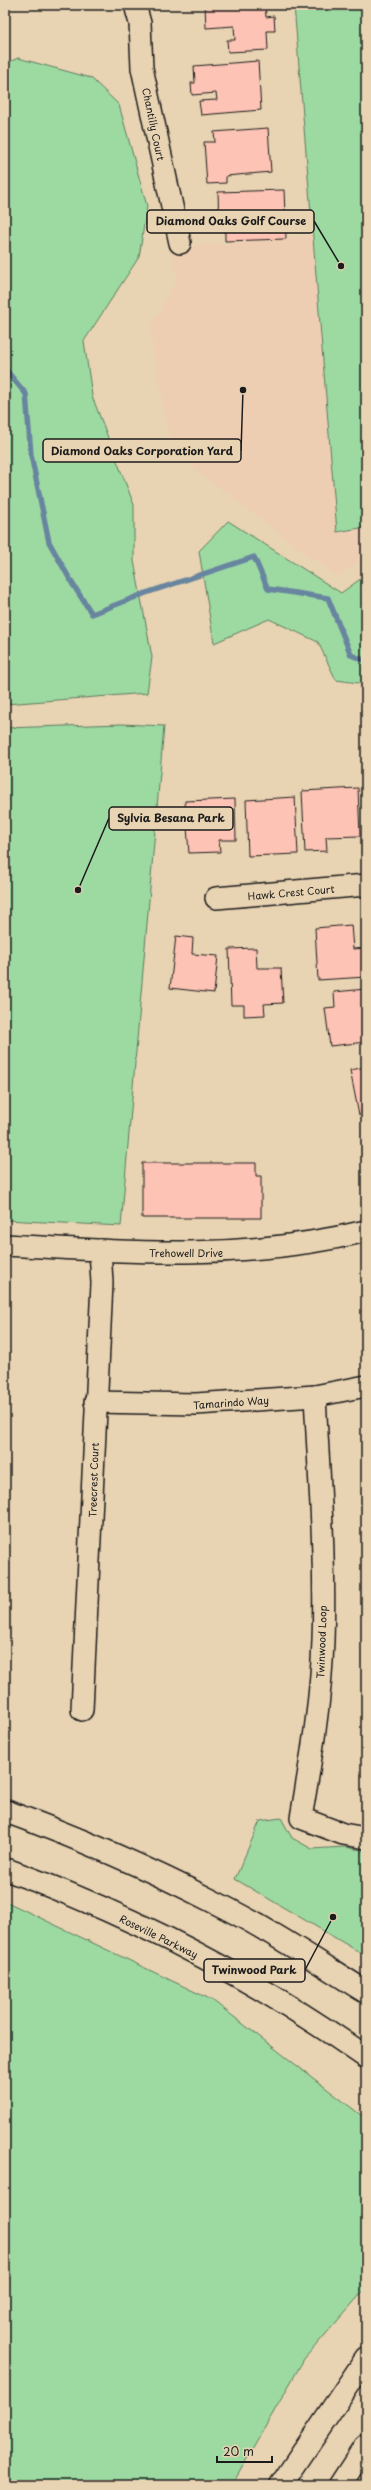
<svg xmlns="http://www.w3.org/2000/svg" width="371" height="2490" font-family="'Playpen Sans',sans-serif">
<rect width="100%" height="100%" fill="#e8d3b2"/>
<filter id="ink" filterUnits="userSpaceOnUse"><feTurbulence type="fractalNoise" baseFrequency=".025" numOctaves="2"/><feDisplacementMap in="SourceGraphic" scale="8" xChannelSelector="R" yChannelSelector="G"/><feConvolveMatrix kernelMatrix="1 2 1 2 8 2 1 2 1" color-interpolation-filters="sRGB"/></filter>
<g filter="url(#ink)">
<path fill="#eeceb3" d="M313,236L337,532L366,527V556L337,577L172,452L150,329L178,278L170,248Z"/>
<g fill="#9ddaa2" stroke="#5c7b5f">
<path d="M294,5H366V527L337,532Z"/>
<path d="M18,58L91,78L119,105L147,206L139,257L84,341L92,396L134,505V561L152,657L147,693L5,704V64Z"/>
<path d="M228,521L341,593L366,575V684L336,680L318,642L269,619L214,643L199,551Z"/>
<path d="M122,724L164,726L121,1226L5,1220V728Z"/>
<path d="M281,1818L292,1838L312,1849L345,1847L366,1851V1956L235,1879L260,1821Z"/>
<path d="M5,1901L212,2000L366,2119V2288L304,2359L232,2485H13L5,2481Z"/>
</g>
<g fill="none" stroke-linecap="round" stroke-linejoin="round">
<path stroke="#68859f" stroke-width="5.5" d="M5,369L26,394L31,455L49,542L72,583L92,614L146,593L254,557L268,589L328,598L351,655L366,661"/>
</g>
<g fill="#fdc3b4" stroke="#1c1c1c">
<path d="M205,5H265L266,17L274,16L275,31H267L268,50L228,52L227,40H235L234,26L206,28Z"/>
<path d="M258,61L261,110L201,115L199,101L217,100L216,93L192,95L191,83H195L194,66Z"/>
<path d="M268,128L271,172L226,176V183L207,184L204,142H215L214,132Z"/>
<path d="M284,190L286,239L225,241V223L219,224L218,192Z"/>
<path d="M358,788L360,836L326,837L327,851L305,852L302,791Z"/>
<path d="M295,797L298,854L248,856L246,800Z"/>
<path d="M235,799L236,840H219L220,852L189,853L185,801Z"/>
<path d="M351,925L353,949L366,948V977L318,980L315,928Z"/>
<path d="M176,936L193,938L192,954L218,956L214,993L170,988Z"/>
<path d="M256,948L257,968H281L283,1003L264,1004L265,1015L244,1016V1005H231L229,949Z"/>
<path d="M366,989V1042L330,1046L325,1008L335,1007L334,992Z"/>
<path d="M366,1067V1113L359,1115L350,1070Z"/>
<path d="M142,1163H256V1176H261V1218H142Z"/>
</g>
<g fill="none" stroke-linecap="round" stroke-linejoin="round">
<g stroke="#1c1c1c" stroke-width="24">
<g id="minor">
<path d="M135,5L140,23L142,68L180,243"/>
<path d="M216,898L366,885"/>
<path d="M5,1245C129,1252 244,1261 366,1231"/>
<path d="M315,1396C319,1477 326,1559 323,1641C321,1701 311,1760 301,1818L343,1834L366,1838"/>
<path d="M95,1402L196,1404L315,1396L366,1386"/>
<path d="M82,1710L102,1283L100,1250"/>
</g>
</g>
<g stroke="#1c1c1c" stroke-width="25">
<g id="major">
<path d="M5,1811C76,1837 146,1867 214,1902C267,1928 316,1961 366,1992"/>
<path d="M5,1869C132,1915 255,1979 366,2057"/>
<path d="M281,2485L366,2359"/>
<path d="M340,2485L366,2445"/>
</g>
</g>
<use href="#minor" stroke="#e8d3b2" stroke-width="21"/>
<use href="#major" stroke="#e8d3b2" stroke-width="22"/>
</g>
</g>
<g text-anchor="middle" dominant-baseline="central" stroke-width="3" stroke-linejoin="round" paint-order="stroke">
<g font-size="10" fill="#1c1c1c" stroke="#e8d3b2">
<text transform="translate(154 124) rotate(78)">Chantilly Court</text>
<text transform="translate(291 892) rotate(-5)">Hawk Crest Court</text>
<text x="186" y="1252">Trehowell Drive</text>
<text transform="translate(231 1402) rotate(-4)">Tamarindo Way</text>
<text transform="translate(93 1480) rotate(-88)">Treecrest Court</text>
<text transform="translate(321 1642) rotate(-88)">Twinwood Loop</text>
<text transform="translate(159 1936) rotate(26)">Roseville Parkway</text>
</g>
</g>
<path fill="none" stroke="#1c1c1c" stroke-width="1.5" d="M341 266L314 221M243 390L241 451M78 890L109 818M333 1917L305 1970"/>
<g fill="#1c1c1c" stroke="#e8d3b2" stroke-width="1.5">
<circle cx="341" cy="266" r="4"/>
<circle cx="243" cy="390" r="4"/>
<circle cx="78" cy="890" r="4"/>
<circle cx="333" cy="1917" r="4"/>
</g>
<g fill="#e8d3b2" stroke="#1c1c1c" stroke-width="1.5">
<rect x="147" y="210" width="167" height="23" rx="4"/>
<rect x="43" y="439" width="198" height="23" rx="4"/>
<rect x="109" y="807" width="124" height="23" rx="4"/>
<rect x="204" y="1959" width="101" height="23" rx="4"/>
</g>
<g font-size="11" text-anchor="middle" font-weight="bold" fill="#1c1c1c">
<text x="231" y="225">Diamond Oaks Golf Course</text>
<text x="142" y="455">Diamond Oaks Corporation Yard</text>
<text x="171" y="822">Sylvia Besana Park</text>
<text x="254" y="1974">Twinwood Park</text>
</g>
<rect width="371" height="2490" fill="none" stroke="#e8d3b2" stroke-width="20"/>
<rect x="10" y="10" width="351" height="2470" fill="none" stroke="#1c1c1c" stroke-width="1.5" filter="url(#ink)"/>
<path d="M217 2456v6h55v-6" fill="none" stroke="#1c1c1c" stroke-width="2"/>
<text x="223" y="2456" font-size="12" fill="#1c1c1c" stroke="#e8d3b2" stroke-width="3" paint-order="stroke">20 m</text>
</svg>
